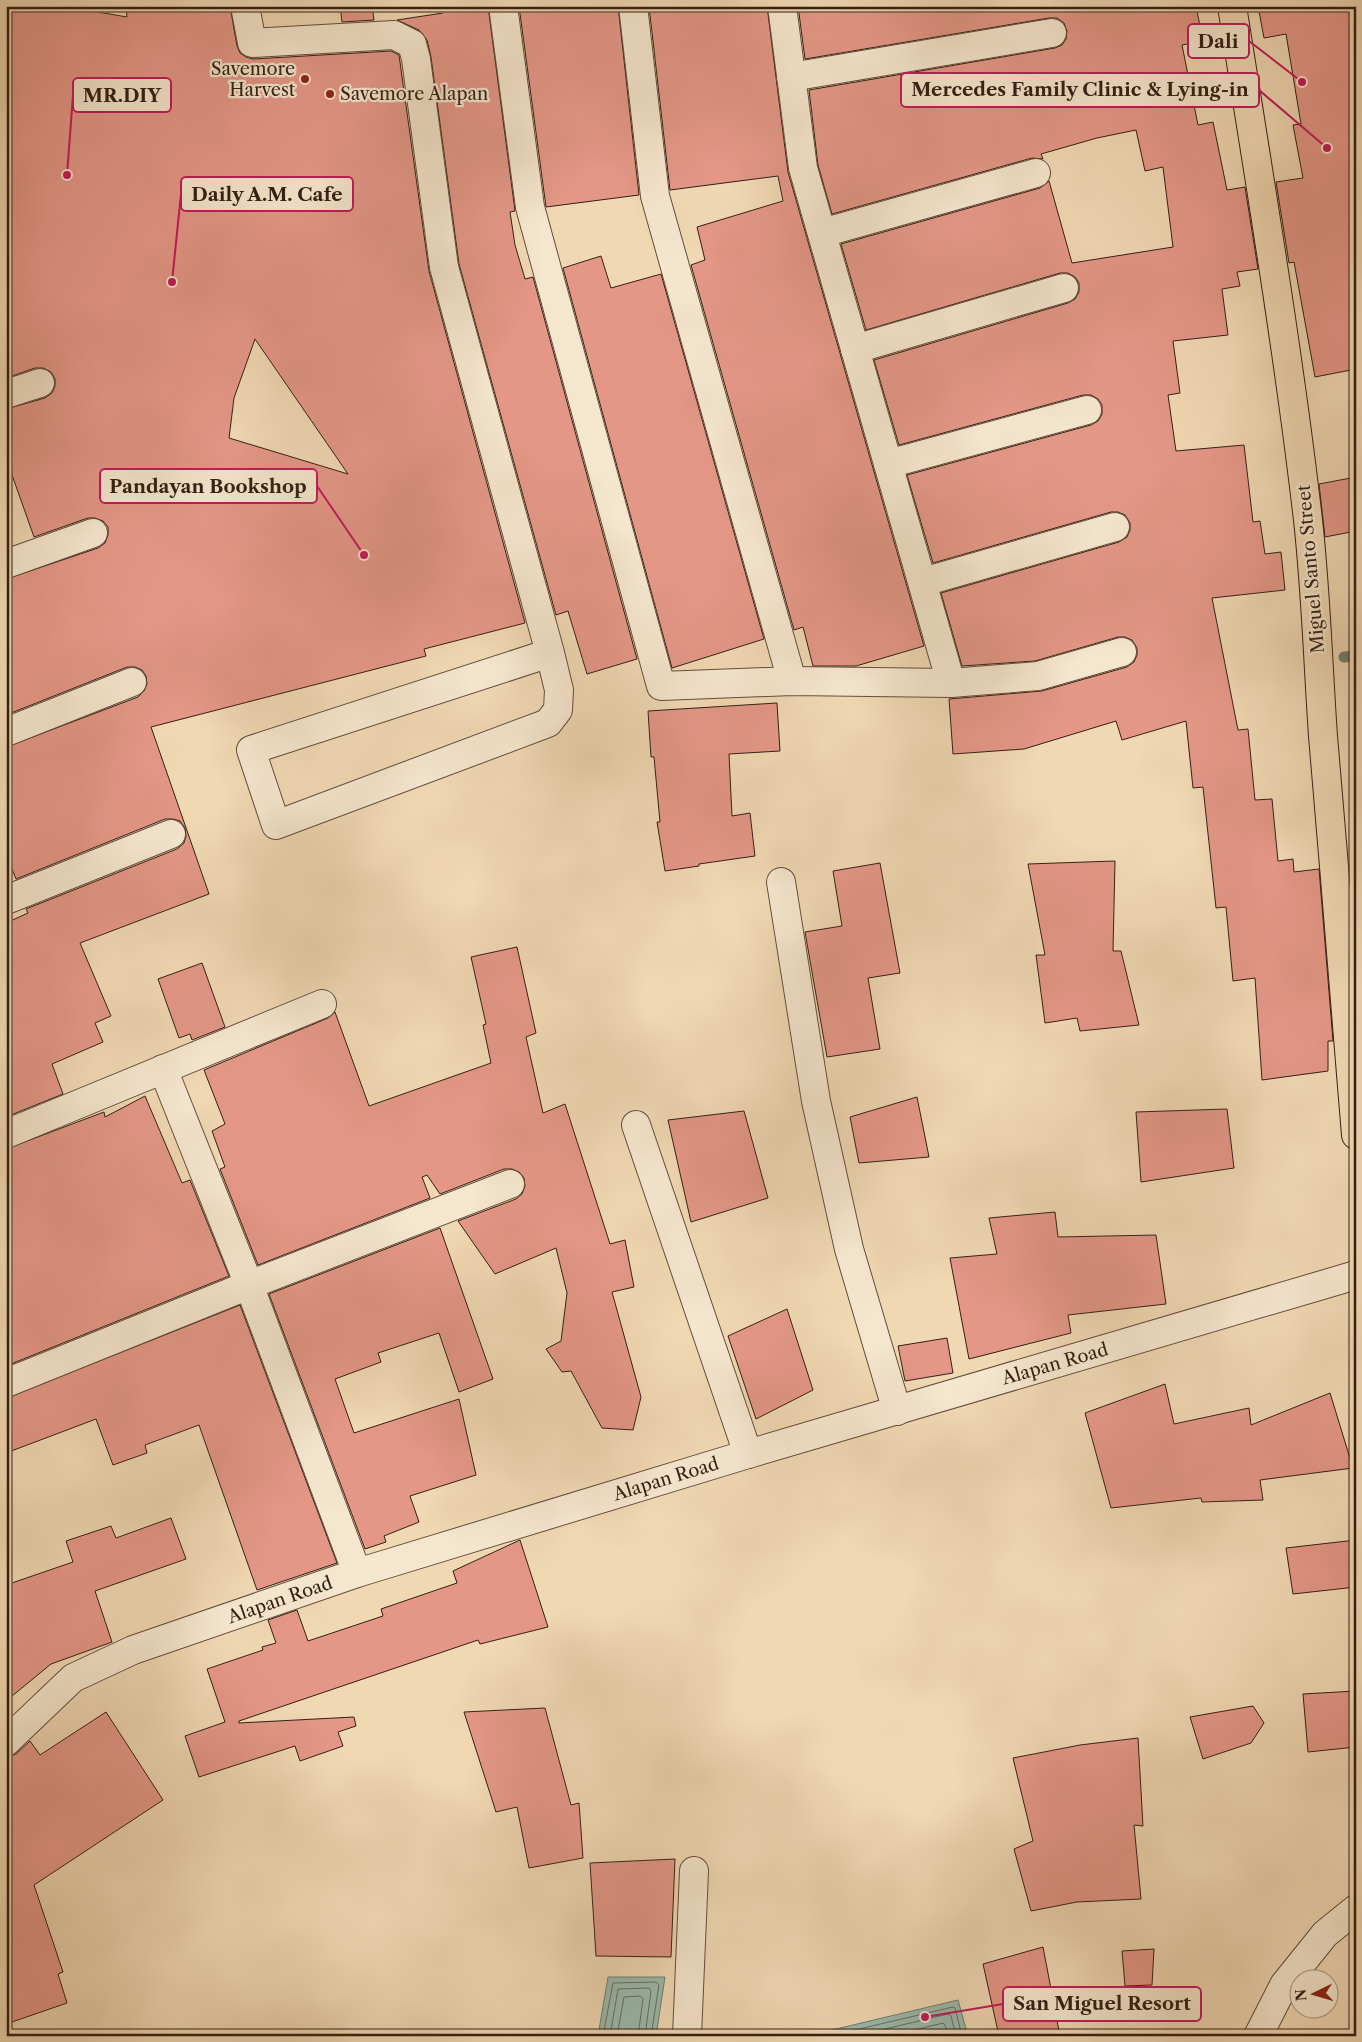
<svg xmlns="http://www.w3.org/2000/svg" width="1362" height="2042" font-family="'Libre Caslon Text',serif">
<rect width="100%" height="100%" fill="#f0d8b3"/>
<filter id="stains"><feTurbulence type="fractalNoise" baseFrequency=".004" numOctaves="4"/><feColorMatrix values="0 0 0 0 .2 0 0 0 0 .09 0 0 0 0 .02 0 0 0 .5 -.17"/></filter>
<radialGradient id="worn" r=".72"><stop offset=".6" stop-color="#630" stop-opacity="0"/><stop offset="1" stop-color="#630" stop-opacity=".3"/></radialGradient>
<g fill="#9abaad" stroke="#717c70">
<path d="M608,1977H665L656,2036H598Z"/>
<path d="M958,2000L968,2036H815V2034Z"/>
</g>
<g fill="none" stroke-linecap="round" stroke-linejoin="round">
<g stroke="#676c60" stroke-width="1">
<path d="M603,2036L613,1983L656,1982L659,1985L651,2036"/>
<path d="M610,2036L618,1989L649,1988L651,1991L645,2036"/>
<path d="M617,2036L624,1997L640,1996L643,1999L638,2036"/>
<path d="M829,2036L953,2007L955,2008L962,2036"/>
<path d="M856,2036L948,2014L951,2016L956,2036"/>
<path d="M889,2036L943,2023L945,2025L948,2036"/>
</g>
<path stroke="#717c70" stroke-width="11" d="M1344,657L1356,656"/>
</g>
<g fill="#e49787" stroke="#341f14" fill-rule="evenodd">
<path d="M6,6H63L127,17L126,6H230L237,46L240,53L246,57L253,59L391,51L399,55L429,271L525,623L424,649L426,656L151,727L209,894L80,943L111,1016L95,1023L103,1042L52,1064L63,1094L6,1117V923L28,913L26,909L177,849L184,843L186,836L185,828L180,821L173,819H165L16,879L6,854V747L138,697L144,691L147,684L146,676L142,670L135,667H127L6,715V579L98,548L105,543L108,535V527L103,521L95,518H88L34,537L6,458V409L45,398L52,393L55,386V379L51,372L43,368H35L6,378ZM255,339L348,474L229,438L234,398Z"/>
<path d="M340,6H372L374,20L342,22Z"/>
<path d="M442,6H488L515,211L510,212L515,245L525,279L533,277L637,659L587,674L568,611L556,615L459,264L431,57L427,40L419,30L397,20L443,13Z"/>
<path d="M519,6H618L639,195L546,207Z"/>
<path d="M649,6H767L788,172L924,646L856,666H813L803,627L794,630L691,265L705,260L697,227L783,201L778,176L670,190Z"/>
<path d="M798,6H1196L1203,41L1182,45L1198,125L1213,122L1227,190L1245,187L1258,269L1237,272L1240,286L1222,289L1228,335L1173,341L1180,393L1168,395L1176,451L1244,445L1253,522L1260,521L1265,554L1281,552L1285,590L1212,598L1238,730L1248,729L1255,800L1272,799L1278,861L1293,859L1294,872L1319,869L1333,1041H1328V1071L1262,1080L1255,978L1233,981L1226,907L1216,908L1203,787L1193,788L1186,721L1122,740L1116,721L1024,749L953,754L949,699L1042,691L1127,667L1134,662L1137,655V648L1132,640L1125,637H1118L1035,661L962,666L941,593L1119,542L1127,537L1130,530V523L1125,515L1118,512H1111L933,563L907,475L1091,425L1098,421L1102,414V405L1098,399L1091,395H1083L899,445L874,360L1068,303L1075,299L1079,292V283L1075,277L1068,273H1060L866,330L841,244L1040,188L1049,181L1072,263L1173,247L1163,167L1145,171L1136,130L1097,138L1041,154L1043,159L1032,158L832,214L818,165L809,90L1055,48L1062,45L1066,39L1067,31L1064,23L1057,18H1049L805,59Z"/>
<path d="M1258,6H1349L1356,44V369L1315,377L1294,262L1289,263L1276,182L1303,178L1293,125L1301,124L1286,34L1264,38Z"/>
<path d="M601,256L611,288L661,274L764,639L672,668L563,268Z"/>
<path d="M1356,477V531L1325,537L1319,484Z"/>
<path d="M777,703L780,751L729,754L732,816L750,813L755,856L699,864V866L665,871L657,822H660L654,757H651L648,711Z"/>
<path d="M1115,861L1113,951H1121L1139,1025L1080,1031L1077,1018L1045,1023L1036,955H1045L1028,864Z"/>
<path d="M880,863L900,973L868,978L880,1049L827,1057L805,932L842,926L833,871Z"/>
<path d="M1350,866H1356V938L1351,884Z"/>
<path d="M517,947L536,1033L526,1037L543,1113L565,1104L610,1244L625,1240L634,1287L612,1292L641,1397L633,1430L602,1428L571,1371L562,1372L546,1349L561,1341L567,1293L556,1248L495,1274L458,1221L516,1199L522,1194L525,1186L524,1178L519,1172L512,1169H504L440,1194L427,1175L422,1177L430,1198L258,1265L220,1169L225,1167L212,1131L225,1124L204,1070L328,1018L335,1012L369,1106L491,1063L483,1025L486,1024L471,957Z"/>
<path d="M202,963L225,1027L192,1040L190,1034L179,1038L158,979Z"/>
<path d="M145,1096L182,1183L190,1180L229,1276L6,1366V1149L104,1112L105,1117Z"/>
<path d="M917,1097L929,1157L859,1163L850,1117Z"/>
<path d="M1227,1109L1234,1168L1141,1182L1136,1112Z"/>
<path d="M744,1111L768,1198L691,1222L668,1120Z"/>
<path d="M1055,1212L1058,1237L1156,1235L1166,1304L1068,1315L1071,1333L969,1359L950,1258L997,1254L989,1218Z"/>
<path d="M440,1228L493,1379L459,1392L439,1333L378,1353L381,1362L335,1379L354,1433L459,1399L476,1475L410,1496L419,1522L384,1536L386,1542L365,1549L269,1294Z"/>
<path d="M240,1305L337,1563L257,1590L199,1425L145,1445L147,1453L113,1465L96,1419L6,1453V1398Z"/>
<path d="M787,1309L813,1390L756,1419L728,1336Z"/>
<path d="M947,1338L953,1373L905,1381L898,1346Z"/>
<path d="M1165,1384L1174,1424L1249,1408L1251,1425L1330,1393L1353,1468L1260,1480L1263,1500L1202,1502L1201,1498L1111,1508L1085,1413Z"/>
<path d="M171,1518L186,1559L95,1591L112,1642L51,1664L6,1701V1585L73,1562L66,1541L111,1526L116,1538Z"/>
<path d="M520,1540L548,1627L480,1644L478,1640L239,1721V1723L354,1717L356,1726L338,1732L343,1746L300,1761L295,1746L199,1777L185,1736L225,1722L207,1669L263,1650L262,1647L276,1643L268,1620L297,1610L308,1641L383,1616L381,1609L457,1583L453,1571Z"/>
<path d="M1356,1540V1587L1293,1594L1286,1548Z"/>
<path d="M1356,1691V1747L1308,1752L1303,1694Z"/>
<path d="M1253,1706L1264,1723L1251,1743L1203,1759L1190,1717Z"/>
<path d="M545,1708L571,1805L579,1803L583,1858L529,1868L517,1807L496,1812L464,1712Z"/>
<path d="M106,1712L163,1800L34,1885L63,1972L58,1974L67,2003L12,2022L6,2005V1757L16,1754L30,1741L40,1755Z"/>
<path d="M1138,1738L1143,1826L1134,1825L1141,1899L1077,1902L1031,1911L1014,1849L1033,1841L1013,1758L1080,1745Z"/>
<path d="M675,1859L671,1957L596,1956L590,1863Z"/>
<path d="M1043,1947L1060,2036H999L983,1964Z"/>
<path d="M1154,1949L1152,1985L1125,1986L1122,1951Z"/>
</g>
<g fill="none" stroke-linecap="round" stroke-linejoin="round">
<g stroke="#634d3c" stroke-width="30">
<g id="minor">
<path d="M245,6L252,43L394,35L412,44L416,59L444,267L550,653L559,690L558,710L548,723L276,825L251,750L550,653"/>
<path d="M503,6L530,207L661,686L792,681L951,683L1038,676L1122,652"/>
<path d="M633,6L655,196L792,681"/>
<path d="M782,6L803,168L951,683"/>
<path d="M791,77L1052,33"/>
<path d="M822,233L1036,173"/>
<path d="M855,349L1064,288"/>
<path d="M6,394L40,383"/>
<path d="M888,464L1087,410"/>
<path d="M6,564L93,533"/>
<path d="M923,582L1115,527"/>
<path d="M6,732L132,682"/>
<path d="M781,882L816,1101L849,1249L897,1411"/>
<path d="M6,900L171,834"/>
<path d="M163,1069L249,1285L357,1573"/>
<path d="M636,1125L748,1454"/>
<path d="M6,1134L322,1004"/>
<path d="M6,1383L249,1285L510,1184"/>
<path d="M6,1742L73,1678L133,1650L357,1573L748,1454L1356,1275"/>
<path d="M687,2036L694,1871"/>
<path d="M1258,2036L1284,1985L1325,1934L1356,1909"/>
</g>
</g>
<g stroke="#341f14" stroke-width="30">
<path id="major" d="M1232,6C1259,177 1288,348 1308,520C1316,592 1318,664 1323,736C1334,869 1346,1002 1356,1135"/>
</g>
<use href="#minor" stroke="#f5e6ce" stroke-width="28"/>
<use href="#major" stroke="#f0d8b3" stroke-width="28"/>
</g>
<g fill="#8f2418" stroke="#f5e6ce" stroke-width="2">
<circle cx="305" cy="79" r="5"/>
<circle cx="330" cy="94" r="5"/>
</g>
<g text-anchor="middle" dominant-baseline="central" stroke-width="4.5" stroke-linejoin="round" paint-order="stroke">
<g font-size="18" fill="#341f14" stroke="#f5e6ce" text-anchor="end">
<text x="295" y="69">Savemore<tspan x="295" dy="21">Harvest</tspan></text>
<text x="340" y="94" text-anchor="start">Savemore Alapan</text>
</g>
<g font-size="18" fill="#341f14" stroke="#f5e6ce">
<text transform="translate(1311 569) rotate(-95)">Miguel Santo Street</text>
<text transform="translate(1055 1364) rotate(-16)">Alapan Road</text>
<text transform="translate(666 1479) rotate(-17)">Alapan Road</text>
<text transform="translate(280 1600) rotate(-19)">Alapan Road</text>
</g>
</g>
<path fill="none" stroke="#c2185b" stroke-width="2" d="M1302 82L1249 41M1327 148L1259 90M67 175L73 95M172 282L181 194M364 555L317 486M925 2017L1003 2004"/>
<g fill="#c2185b" stroke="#f5e6ce" stroke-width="2">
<circle cx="1302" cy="82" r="5"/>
<circle cx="1327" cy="148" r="5"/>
<circle cx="67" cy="175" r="5"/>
<circle cx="172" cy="282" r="5"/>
<circle cx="364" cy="555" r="5"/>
<circle cx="925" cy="2017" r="5"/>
</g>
<g fill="#f5e6ce" stroke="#c2185b" stroke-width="2">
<rect x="1188" y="24" width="61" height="34" rx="5"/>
<rect x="901" y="73" width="358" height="34" rx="5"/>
<rect x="73" y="78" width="98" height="34" rx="5"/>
<rect x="181" y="177" width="172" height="34" rx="5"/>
<rect x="100" y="469" width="217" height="34" rx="5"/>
<rect x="1003" y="1987" width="198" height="34" rx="5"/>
</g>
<g font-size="19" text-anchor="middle" font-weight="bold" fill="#341f14">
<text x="1218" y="48">Dali</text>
<text x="1080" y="96">Mercedes Family Clinic &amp; Lying-in</text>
<text x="122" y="102">MR.DIY</text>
<text x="267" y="201">Daily A.M. Cafe</text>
<text x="208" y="493">Pandayan Bookshop</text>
<text x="1102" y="2010">San Miguel Resort</text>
</g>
<rect width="1362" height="2042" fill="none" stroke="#f0d8b3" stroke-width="25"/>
<rect x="8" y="8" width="1347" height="2027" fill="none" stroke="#341f14" stroke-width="2.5"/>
<rect x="12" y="12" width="1337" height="2017" fill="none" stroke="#341f14"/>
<g transform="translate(1314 1994) rotate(265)"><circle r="24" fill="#f5e6ce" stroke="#a89684"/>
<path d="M0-4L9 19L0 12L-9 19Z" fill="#8f2418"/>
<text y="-8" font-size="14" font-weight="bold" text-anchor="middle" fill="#341f14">N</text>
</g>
<rect width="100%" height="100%" filter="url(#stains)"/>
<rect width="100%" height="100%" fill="url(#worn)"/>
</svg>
